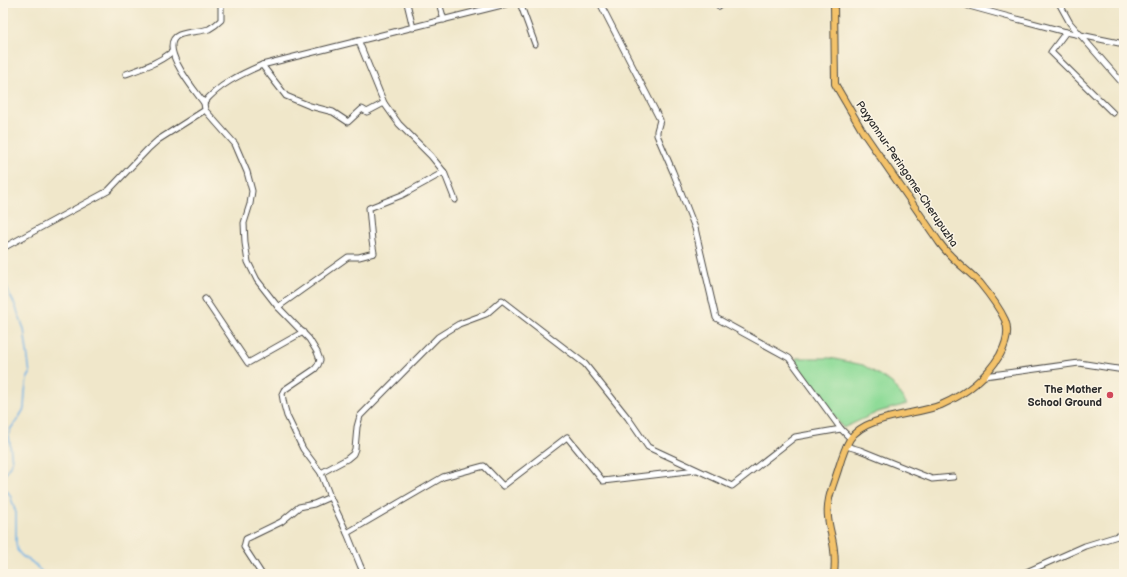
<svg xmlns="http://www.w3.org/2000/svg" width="1127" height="577" font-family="'Balsamiq Sans',sans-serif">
<rect width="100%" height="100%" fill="#fcf5e5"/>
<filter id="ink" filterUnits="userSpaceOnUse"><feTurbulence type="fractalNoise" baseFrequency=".025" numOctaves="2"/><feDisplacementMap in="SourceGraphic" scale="8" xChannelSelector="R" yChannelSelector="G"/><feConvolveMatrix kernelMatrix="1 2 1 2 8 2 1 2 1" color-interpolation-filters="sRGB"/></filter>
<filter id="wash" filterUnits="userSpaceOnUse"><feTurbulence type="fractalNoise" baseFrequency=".012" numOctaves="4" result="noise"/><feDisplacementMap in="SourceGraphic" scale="16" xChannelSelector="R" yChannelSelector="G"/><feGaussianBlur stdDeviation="0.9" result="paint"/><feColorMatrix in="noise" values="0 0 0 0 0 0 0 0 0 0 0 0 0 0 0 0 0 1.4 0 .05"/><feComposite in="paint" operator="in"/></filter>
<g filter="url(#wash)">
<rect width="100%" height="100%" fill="#f0e7ca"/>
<path fill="#8fdb98" stroke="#5d8362" d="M796,358H830L863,365L892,383L907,404L878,412L843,428L796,363Z"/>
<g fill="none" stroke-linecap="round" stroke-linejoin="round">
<g stroke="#73b2e6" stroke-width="1.5">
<path d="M3,271L8,291L15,305L24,329L30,374L27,379L25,392L24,409L16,422L11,428L9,435L12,462L4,476L3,480"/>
<path d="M3,480V485L10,495L16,513V542L17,550L22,556L32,562L44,574"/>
</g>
</g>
</g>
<g filter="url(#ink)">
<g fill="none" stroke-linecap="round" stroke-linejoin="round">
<g stroke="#494743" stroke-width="7">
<g id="minor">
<path d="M407,3L413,28"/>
<path d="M439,3L444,20"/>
<path d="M520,3L535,44"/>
<path d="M600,3L660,120L657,131V135L673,172L695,228L716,318L789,358L841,429L850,438"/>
<path d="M717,3L719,6"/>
<path d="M963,3L969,6L998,14L1066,32L1124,44"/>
<path d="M1059,3L1070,23L1124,85"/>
<path d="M1066,32L1051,52L1113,113"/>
<path d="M359,42L384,103"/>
<path d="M262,65L286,96L310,106L333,112L348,122L362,109L367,112L384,103L399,124L431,156L444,172L455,200"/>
<path d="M126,74C143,68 158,63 172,52"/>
<path d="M204,103C196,92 156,45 179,35C188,31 199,32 209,29C213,27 218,23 221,20V3"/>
<path d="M205,110L235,144L247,172L252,191L250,204L244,223L245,243L248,262L257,280L278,307L309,339L317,352L320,360L318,365L315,369L284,390L282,394L284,405L287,416L303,449L321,473L330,497L347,533L360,565L364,574"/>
<path d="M3,248L108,191L148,149L158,140L205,110L204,103C218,85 241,74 262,65L510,3"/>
<path d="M205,299L248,363L303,332"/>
<path d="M278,307L348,257H359L374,253L372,241L369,208L402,195L444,172"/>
<path d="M985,376L1079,363L1124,370"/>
<path d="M846,446L860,450L932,479L953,477"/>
<path d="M321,473L347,459L353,454L355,449L357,427L360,416L438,337L459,324L486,314L502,300L585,364L628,418L648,447L732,486L795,437L841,429"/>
<path d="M347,533L443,477L484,466L503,486L567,437L603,481L696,470"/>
<path d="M259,574L261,573L244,547L246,539L281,522L299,507L314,504L330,497"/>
<path d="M1022,574L1085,546L1124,534"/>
</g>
</g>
<g stroke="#494743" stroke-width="8">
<path id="major" d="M834,3L835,84L863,132L939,242C942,246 945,250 949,254C958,264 970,272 980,283C989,294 999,307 1005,320C1010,332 1006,344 1000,355C986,378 966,394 941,405C917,415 865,415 850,439C844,449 841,460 838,470C833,486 826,500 828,517C829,528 833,539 834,550C835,558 835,566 834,574"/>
</g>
<use href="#minor" stroke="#fff" stroke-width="5"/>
<use href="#major" stroke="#f3c26a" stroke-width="6"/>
</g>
</g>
<circle fill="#d1495b" stroke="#fcf5e5" stroke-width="1.5" cx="1110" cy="395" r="4"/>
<g text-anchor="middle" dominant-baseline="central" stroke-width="3" stroke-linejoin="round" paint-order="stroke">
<g font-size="11" fill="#2b2b2b" stroke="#fcf5e5">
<text transform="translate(907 174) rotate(56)">Payyannur-Peringome-Cherupuzha</text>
</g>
<g font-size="11" font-weight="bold" fill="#2b2b2b" stroke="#fcf5e5" text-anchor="end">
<text x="1102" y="389">The Mother<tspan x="1102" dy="13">School Ground</tspan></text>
</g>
</g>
<rect width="1127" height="577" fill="none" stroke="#fcf5e5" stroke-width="16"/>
</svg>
